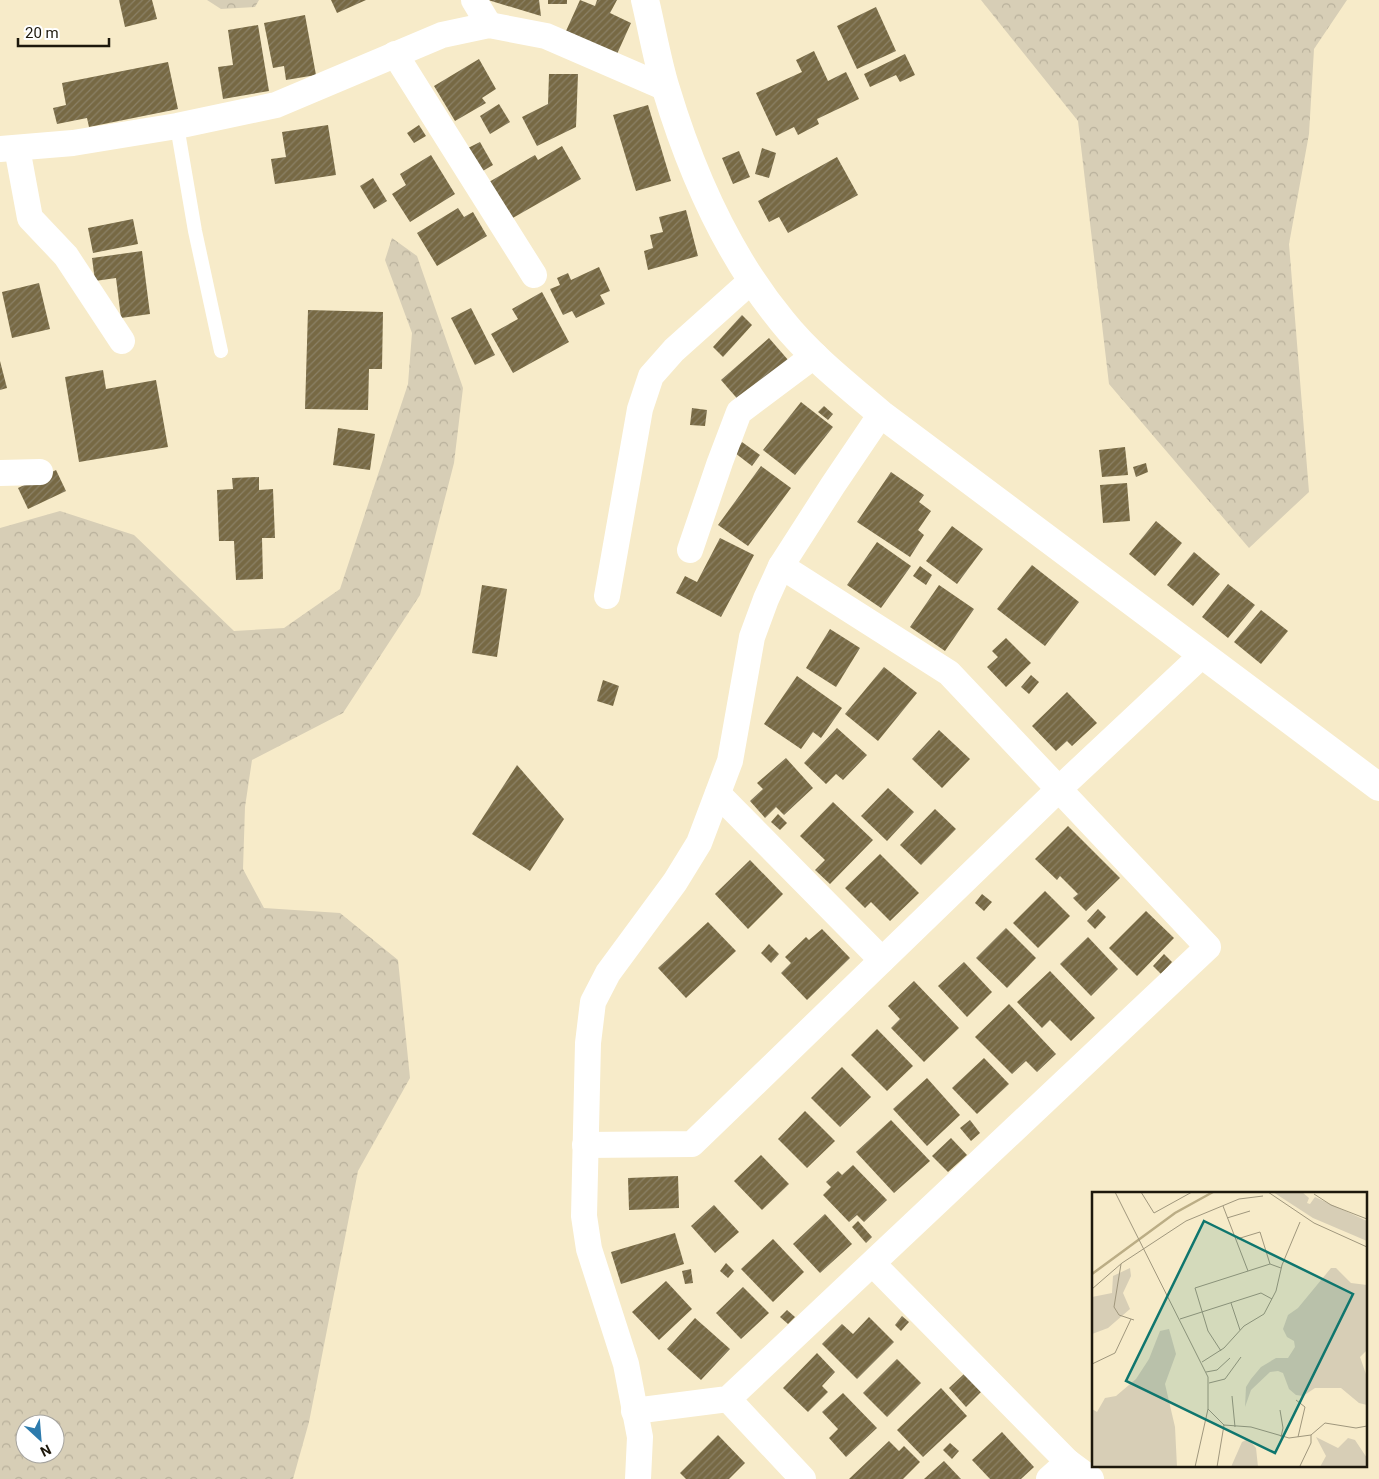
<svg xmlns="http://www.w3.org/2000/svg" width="1379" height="1479" font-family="Roboto,sans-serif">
<defs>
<pattern id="forest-crowns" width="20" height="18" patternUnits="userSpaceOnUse" patternTransform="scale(1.25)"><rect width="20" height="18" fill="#d7ceb6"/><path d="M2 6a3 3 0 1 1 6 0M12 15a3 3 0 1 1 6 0" fill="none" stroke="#b8b09b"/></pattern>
<pattern id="building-hatch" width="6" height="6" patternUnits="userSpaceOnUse" patternTransform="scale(1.25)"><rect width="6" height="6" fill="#776944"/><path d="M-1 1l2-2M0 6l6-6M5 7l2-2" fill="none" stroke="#8b8166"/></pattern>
</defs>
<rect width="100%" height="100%" fill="#f7ebc9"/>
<g fill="url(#forest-crowns)" fill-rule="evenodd">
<path d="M207,0H259L255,7L221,9Z"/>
<path d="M981,0H1347L1314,49L1309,134L1289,244L1309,492L1249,548L1109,384L1078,121Z"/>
<path d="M392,238L417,256L463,388L454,463L420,595L343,713L252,760L245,807L243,869L264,908L340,913L398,960L410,1078L358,1171L309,1422L293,1479H0V528L60,511L134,535L234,631L284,628L340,589L408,384L412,333L385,260ZM25,1424H55V1454H25Z"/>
</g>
<g fill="url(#building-hatch)">
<path d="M119,0H152L157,19L125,27Z"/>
<path d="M331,0H366L337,13Z"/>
<path d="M488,0H539L541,16Z"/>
<rect x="548" y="0" width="19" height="4"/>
<path d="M580,0L595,6L597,0H617L610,13L631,23L617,54L566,31Z"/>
<path d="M876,7L896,51L857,69L837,26Z"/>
<path d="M305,15L316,75L286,80L284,66L273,68L264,23Z"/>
<path d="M258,25L269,91L223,99L218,67L233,65L228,30Z"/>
<path d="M814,51L828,81L846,72L859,99L817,119L819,124L798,135L794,127L776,136L756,93L802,72L796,60Z"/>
<path d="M905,54L915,75L900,82L896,75L870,87L864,74Z"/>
<path d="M479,59L496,89L482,98L486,103L455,121L434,86Z"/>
<path d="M168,62L178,109L89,127L87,118L57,124L53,108L66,105L62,83Z"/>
<path d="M549,74H578L576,127L537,146L522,117L548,104Z"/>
<path d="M499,104L510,122L490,134L480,116Z"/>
<path d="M648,105L671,181L636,191L613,115Z"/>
<path d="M328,125L336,175L275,184L271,159L286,157L282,132Z"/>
<path d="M419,125L426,136L414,143L407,133Z"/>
<path d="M480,142L493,165L481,172L468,148Z"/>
<path d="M562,146L581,179L511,219L489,182L535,155L538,160Z"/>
<path d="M762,148L776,153L769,178L755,174Z"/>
<path d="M739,151L750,177L733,184L722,158Z"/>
<path d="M431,155L455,194L410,222L392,194L406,185L400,174Z"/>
<path d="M837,157L858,195L788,233L779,217L769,222L758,201Z"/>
<path d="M373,178L387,201L374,209L360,186Z"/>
<path d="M458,208L464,217L473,212L487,236L437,266L417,233Z"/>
<path d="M686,210L698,256L648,270L644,251L653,248L650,235L663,232L659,217Z"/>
<path d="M133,219L138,244L93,253L88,228Z"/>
<path d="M142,251L150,314L121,318L116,278L95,281L92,258Z"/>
<path d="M599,267L610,291L600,295L605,304L576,318L572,311L563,315L550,289L560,285L557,278L568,273L571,280Z"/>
<path d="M39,283L50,329L12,338L2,292Z"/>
<path d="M542,292L569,342L513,373L491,334L518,319L512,309Z"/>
<path d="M471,308L495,355L475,365L451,318Z"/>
<path d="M308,310L383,312L382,369H369L368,410L305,409Z"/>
<path d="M742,315L752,325L723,357L713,347Z"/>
<path d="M769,338L789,361L741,403L721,380Z"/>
<path d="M0,361L7,388L0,390Z"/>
<path d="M103,370L106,389L156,380L168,447L79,462L65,377Z"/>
<path d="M801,402L833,427L795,475L763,450Z"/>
<path d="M824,406L833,414L828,420L818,412Z"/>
<path d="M692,408L707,410L705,426L690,425Z"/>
<path d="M338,428L375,434L370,470L333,465Z"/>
<path d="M742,442L760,455L752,466L735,453Z"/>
<path d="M1125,447L1128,475L1102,477L1099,450Z"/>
<path d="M1146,463L1148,472L1136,477L1133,467Z"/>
<path d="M761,466L791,488L748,546L718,525Z"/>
<path d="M56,470L66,491L28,509L18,488Z"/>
<path d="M891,472L924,495L919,502L931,511L918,530L924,535L910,557L857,522Z"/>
<path d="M259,477V490L273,489L275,538H262L263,579L236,580L234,541H219L217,490L233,489L232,478Z"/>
<path d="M1127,483L1130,521L1103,523L1100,485Z"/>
<path d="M1156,521L1182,543L1155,576L1129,554Z"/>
<path d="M952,526L983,549L957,584L926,561Z"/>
<path d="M720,538L754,555L721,617L676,593L685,576L697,582Z"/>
<path d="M877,542L911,566L881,608L847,585Z"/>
<path d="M1194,552L1220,574L1193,606L1167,585Z"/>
<path d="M1032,565L1079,602L1045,646L997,609Z"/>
<path d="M920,566L932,575L926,585L913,576Z"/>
<path d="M1228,584L1255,605L1228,638L1202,617Z"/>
<path d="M482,585L507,589L497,657L472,653Z"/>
<path d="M939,585L974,609L945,651L910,627Z"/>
<path d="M1261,610L1288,631L1261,664L1234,642Z"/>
<path d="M830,629L860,648L836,687L806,668Z"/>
<path d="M1006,638L1031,663L1006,687L987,667L998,657L992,651Z"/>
<path d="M884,667L917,693L878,741L845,714Z"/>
<path d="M1031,675L1039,682L1029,694L1021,687Z"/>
<path d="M797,676L842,708L821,738L813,732L801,749L764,724Z"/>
<path d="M603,680L619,686L613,706L597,701Z"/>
<path d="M1067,692L1097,723L1072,746L1067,741L1056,751L1032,726Z"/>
<path d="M837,728L867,755L843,780L836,774L826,784L804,763Z"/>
<path d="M939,730L970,759L942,788L912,759Z"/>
<path d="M786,758L813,788L784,815L776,807L765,818L750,801L763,789L757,783Z"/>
<path d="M517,765L564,819L530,871L472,834Z"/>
<path d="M888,788L914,812L887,841L861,816Z"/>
<path d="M833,802L873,840L830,884L815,870L825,860L800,836Z"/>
<path d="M935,809L956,829L921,865L900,845Z"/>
<path d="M778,814L787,823L780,830L771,822Z"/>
<path d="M1068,826L1120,878L1086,911L1073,898L1078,894L1060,876L1057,880L1035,859Z"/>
<path d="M880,854L919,893L890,921L871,902L865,908L845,888Z"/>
<path d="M750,860L783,894L748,929L715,894Z"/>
<path d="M1045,891L1070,916L1038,948L1013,923Z"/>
<path d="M982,894L992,902L984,911L975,903Z"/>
<path d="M1098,909L1106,917L1095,929L1087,921Z"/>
<path d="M1146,911L1174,938L1137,976L1109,948Z"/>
<path d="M708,922L736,951L686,998L658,968Z"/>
<path d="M1006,928L1036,958L1007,988L976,958Z"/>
<path d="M822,929L850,958L807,1000L781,973L791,963L785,957L806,937L809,940Z"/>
<path d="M1088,937L1118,969L1091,996L1060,964Z"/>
<path d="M769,944L779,954L771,963L761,953Z"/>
<path d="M1164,954L1172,962L1161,974L1153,966Z"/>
<path d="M964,962L992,992L967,1017L938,986Z"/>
<path d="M1050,971L1095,1018L1071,1041L1050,1020L1042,1028L1017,1002Z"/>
<path d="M914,981L959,1028L924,1062L891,1028L900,1019L888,1006Z"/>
<path d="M1009,1004L1056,1054L1037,1072L1026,1061L1012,1074L975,1037Z"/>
<path d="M877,1029L913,1066L887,1091L851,1055Z"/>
<path d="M984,1058L1009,1084L977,1114L952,1088Z"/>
<path d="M842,1067L871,1097L840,1127L811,1098Z"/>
<path d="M927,1078L960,1115L927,1146L893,1109Z"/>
<path d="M805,1111L835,1141L807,1168L778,1139Z"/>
<path d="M891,1120L930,1161L894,1193L856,1152Z"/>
<path d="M970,1120L980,1133L971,1141L960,1128Z"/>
<path d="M951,1138L967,1155L948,1172L932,1156Z"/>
<path d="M761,1155L789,1184L762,1210L734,1181Z"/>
<path d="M853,1165L887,1200L864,1222L857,1215L849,1222L823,1195L831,1187L826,1182L838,1171L842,1175Z"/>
<path d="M678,1176L679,1208L629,1210L628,1178Z"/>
<path d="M714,1205L739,1232L715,1253L691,1226Z"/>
<path d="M825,1214L852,1244L820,1273L793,1244Z"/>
<path d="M858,1221L872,1237L866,1243L852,1227Z"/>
<path d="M675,1233L684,1264L621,1284L611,1252Z"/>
<path d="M773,1239L804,1272L773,1302L741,1269Z"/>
<path d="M726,1263L734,1271L728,1278L720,1271Z"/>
<path d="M691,1269L693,1283L685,1284L682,1271Z"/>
<path d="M666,1281L692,1309L659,1340L632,1312Z"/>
<path d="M743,1287L769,1313L741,1339L716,1313Z"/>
<path d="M787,1310L795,1317L788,1324L780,1317Z"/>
<path d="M902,1316L909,1322L901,1331L895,1325Z"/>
<path d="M869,1317L894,1342L857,1379L822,1344L842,1324L853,1334Z"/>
<path d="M695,1318L730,1349L701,1380L667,1349Z"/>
<path d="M817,1353L835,1372L822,1386L828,1392L808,1412L783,1388Z"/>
<path d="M897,1359L921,1383L887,1417L863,1393Z"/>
<path d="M964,1374L981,1392L966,1407L949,1388Z"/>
<path d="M941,1388L967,1416L923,1457L897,1430Z"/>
<path d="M843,1393L877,1428L846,1457L829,1438L838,1429L822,1412Z"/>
<path d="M1002,1432L1034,1467L1021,1479H990L972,1460Z"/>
<path d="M718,1435L745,1463L729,1479H686L680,1473Z"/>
<path d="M889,1441L899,1451L904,1446L920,1462L903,1479H849Z"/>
<path d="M950,1443L959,1451L952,1459L943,1450Z"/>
<path d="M944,1461L961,1479H924Z"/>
</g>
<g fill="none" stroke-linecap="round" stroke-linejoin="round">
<path stroke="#fff" stroke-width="14" d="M177,126L195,231L221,351"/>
<g stroke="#fff" stroke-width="26">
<path d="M474,0L489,25"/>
<path d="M395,54L534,275"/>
<path d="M17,148L30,218L66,256L122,341"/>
<path d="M0,149L73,143L177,126L276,105L442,35L489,25L546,36L666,88"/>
<path d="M0,473L40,472"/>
<path d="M690,550L720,462L739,412L815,355"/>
<path d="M607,596L640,409L651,376L674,350L751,281"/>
<path d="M718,794L882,960"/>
<path d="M585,1145L692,1144L1059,789L1202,655"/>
<path d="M873,1264L1068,1462L1091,1479"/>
<path d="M728,1399L803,1479"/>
<path d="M634,1411L728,1399L1208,947L949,673L781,566"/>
<path d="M638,1479L640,1437L626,1364L589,1249L584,1216L588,1043L593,1002L608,973L675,882L699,843L730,761L752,637L766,599L781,566L833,485L881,414"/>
<path d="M1049,1479L1068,1462"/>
</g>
<path stroke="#fff" stroke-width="28" d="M645,0C652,29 657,60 666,89C691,172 726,253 782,321C810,356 847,385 881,414L1379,787"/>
</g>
<g transform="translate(1092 1192)">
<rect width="275" height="275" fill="#f7ebc9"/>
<path d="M181,0H210L217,6L215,11L218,12L223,5L275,29V49L221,26Z" fill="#d7ceb6"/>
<path d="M38,76L39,84L31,101L38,117L16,136L0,142V105L20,101L21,84ZM239,76H244L259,91L275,93V158L268,165L275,185V213L267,211L249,196H223L211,204L204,203L197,197L191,181L186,179L178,180L159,198L153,215L154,195L159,187L169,175L184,166H196L203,155L202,149L195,145L191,137L196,123L206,116ZM77,137L84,162L73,192L83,235L85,275H0V217L5,220L13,206L24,204L44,187L57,167L68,139ZM224,245L246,256L256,246L263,248L275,266V275H228L234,264ZM156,247L164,256L166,275H139L150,250Z" fill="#d7ceb6"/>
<path fill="none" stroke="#bbad85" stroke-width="2.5" d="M0,82L83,21L121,0"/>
<path fill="none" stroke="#a0977d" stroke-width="1" d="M23,0L116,185V217L103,275M49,0L62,21L100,0M176,0L222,31L275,55M222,2L239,13L275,27M131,14L156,79M135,26L158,19M145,47L168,40L178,72M29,72L22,115L27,123L42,128M0,97L30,71L94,29L147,7L171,4M139,111L148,138M88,127L169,101L180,107M129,159L116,139L103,96L178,72L189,76M110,170L132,156L152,134L172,122L184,99L190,73L208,30M0,172L23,161L39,127M114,180L125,178L138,166M117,191L133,187L149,165M140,204L143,235M204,208L213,215L206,245M116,217L132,233L159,235L197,246L219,243L233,231L264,236L275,234M188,218L191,236L189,245M208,274L219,251V243M125,275L132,233"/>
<path fill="#0f766e" fill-opacity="0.15" stroke="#0f766e" stroke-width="2.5" d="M112,29L261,102L183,261L34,189Z"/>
<rect width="275" height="275" fill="none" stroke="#1d180c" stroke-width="2.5"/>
</g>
<g transform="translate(40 1439) rotate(154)"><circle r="24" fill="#ffffff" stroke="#a5a39e"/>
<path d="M0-4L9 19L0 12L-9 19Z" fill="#2d7bad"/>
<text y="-8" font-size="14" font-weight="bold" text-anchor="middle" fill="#1d180c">N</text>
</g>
<path d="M18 38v8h91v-8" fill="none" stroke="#1d180c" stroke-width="2.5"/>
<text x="25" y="38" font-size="15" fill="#1d180c" stroke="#ffffff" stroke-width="4" paint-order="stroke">20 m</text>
</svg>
